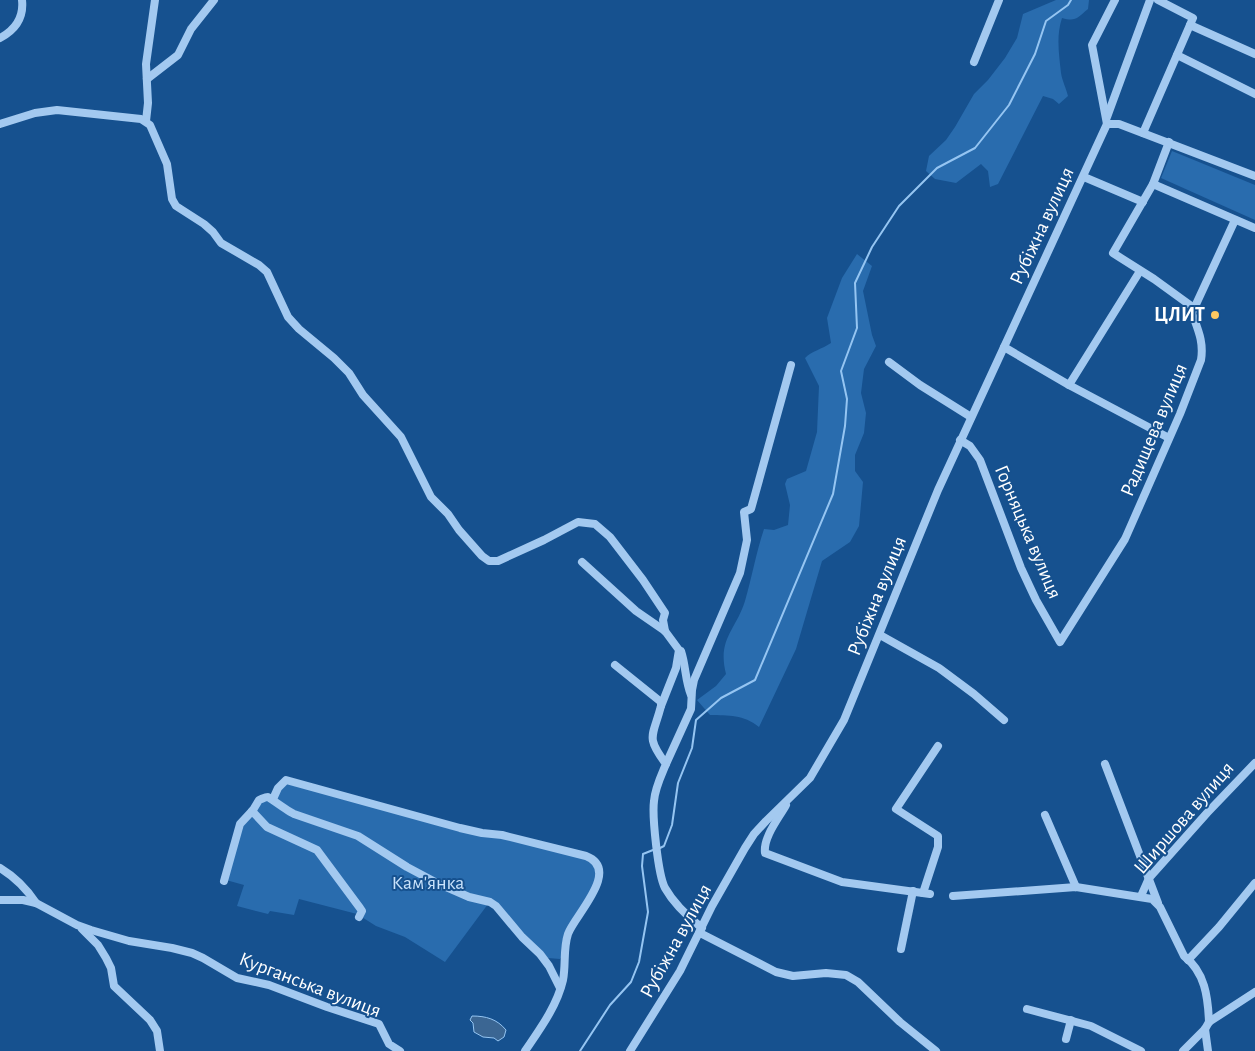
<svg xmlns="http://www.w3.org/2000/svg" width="1255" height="1051" font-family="'Alegreya Sans',sans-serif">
<rect width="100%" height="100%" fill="#16518f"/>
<g fill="#296cae">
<path d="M1056,0H1089L1088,9C1077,18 1076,22 1062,18C1056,36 1059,54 1061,73C1062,80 1066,88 1068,96L1059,104L1053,99L1043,96L998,184L990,187L988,171L981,164L956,183L935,179L926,171L929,156L946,140L955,127L974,94L988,80L1005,58L1017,38L1023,14Z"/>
<path d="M1172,151L1255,185V220L1161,178Z"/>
<path d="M857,254L872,266L863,291L872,335L876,346L864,369L861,393L866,413L864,433L855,455V471L863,482L859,526L850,542L822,561L796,649L759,727C743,714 729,716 710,715L697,700L716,686L726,674C717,639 736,630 745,601C752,577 756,553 764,529L774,530L788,525L790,505L785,484L787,479L806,471L817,432L819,386L805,358C812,351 822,349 831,343L827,318L842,278Z"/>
<path d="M286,782L580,856L595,864L596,876L595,884L568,929L562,956L560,959L548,958L518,929L488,904L445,962L405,937L376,926L357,914L299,899L294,915L270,911L268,914L237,906L244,885L226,880L237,834L260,801L269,800Z"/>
</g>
<path fill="#3b6693" stroke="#95c5f2" d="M472,1016C486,1016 497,1019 506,1030L504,1037L498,1041L494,1038L483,1037L474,1032L473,1023L470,1020Z"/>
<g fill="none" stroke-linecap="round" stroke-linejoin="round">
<g stroke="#95c5f2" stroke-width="2">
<path d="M660,848L664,846L672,825L678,783L692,748L696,720L721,698L755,680L833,494L845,426L847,399L841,371L857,328L855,283L872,247L899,206L937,168L975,148L1009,105L1035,54L1046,21L1068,5L1071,0"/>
<path d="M580,1051L610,1005L631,982L639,962L648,912L642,866L643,854L653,850"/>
</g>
<g stroke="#a3c9f0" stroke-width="8">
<path d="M1190,25L1255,54"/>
<path d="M0,38C15,30 24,18 22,0"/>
<path d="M1177,55L1255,94"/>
<path d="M974,62L999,0"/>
<path d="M147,79L178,55L191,29L214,0"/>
<path d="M1107,117L1150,0"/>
<path d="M146,121L148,103L146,64L155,0"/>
<path d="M0,124L35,113L57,110L141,119L150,125L167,164L172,199L176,206L204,224L213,232L221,243L259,265L267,272L288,317L299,329L334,358L349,373L363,395L401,437L431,497L448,514L459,530L482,556L489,561H498L544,540L578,522L595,524L610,537L643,580L665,613L663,620L665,631"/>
<path d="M1107,124L1092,45L1115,0"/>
<path d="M1143,133L1193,18L1158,0"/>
<path d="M1169,142L1153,184L1113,253L1154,279L1194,308"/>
<path d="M1084,177L1143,202"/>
<path d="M1153,184L1255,228"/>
<path d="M1004,347L1069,385L1169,438"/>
<path d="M889,362L920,385L971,417"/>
<path d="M1069,385L1140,271"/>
<path d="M960,440L970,446L980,460L1021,568L1036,600L1060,642L1125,539L1180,414L1201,360C1204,342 1198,330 1192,313L1235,220"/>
<path d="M582,562L636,611L665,631L679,650L676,668L661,706"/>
<path d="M880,635L939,668L974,694L1004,720"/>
<path d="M681,651C686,666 685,680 691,695"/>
<path d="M615,665L661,702V706C653,737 645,736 666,764C661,776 655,788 654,801C652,816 658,875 665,888C674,904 688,917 702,928"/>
<path d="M666,764L691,709L692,690L694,680L740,573L747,540L744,512L751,509L791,365"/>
<path d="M1105,764L1158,903"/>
<path d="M273,799L278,788L286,780L460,828L482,833L502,835L586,856C622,870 574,916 568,934C563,949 566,965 563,980C557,1006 540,1029 525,1051"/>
<path d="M786,805C779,818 763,837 765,853L842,882L930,894"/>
<path d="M252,811L267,827L317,850L360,908L362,911L359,917"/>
<path d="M1045,815L1076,887"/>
<path d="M0,868C15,877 26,888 36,903"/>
<path d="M224,881L240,824L253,810L259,800C262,799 265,797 268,797C270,798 289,812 294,814L358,836L407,867L437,883L469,897L490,902L496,906L522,937L540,954L549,966L560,988"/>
<path d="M923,893L938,847V836L896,809L938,746"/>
<path d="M953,896L1076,887L1152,899L1160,907L1184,956C1205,972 1208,997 1209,1022"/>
<path d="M1141,896L1149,878L1207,813L1255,763"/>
<path d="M0,900H23L36,903L77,925L91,930L129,941L172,948L192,953L203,958L237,978L269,985L327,1007L379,1024L389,1044L400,1051"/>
<path d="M82,929L98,945L106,958L111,968L114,986L150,1020L157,1031L160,1051"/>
<path d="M700,933L776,972L793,976L826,973L846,975L858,982L900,1022L936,1051"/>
<path d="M901,949L913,891"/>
<path d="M1188,960L1219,927L1255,883"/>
<path d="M1027,1009L1091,1026L1141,1051"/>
<path d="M1205,1029L1208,1051"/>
<path d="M1066,1039L1071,1020"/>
<path d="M630,1051L680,971L712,906L745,848L754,834L766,821L810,778L844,720L938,490L1107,124H1119L1255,176"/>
<path d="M1183,1051L1205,1029L1209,1022L1255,992"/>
</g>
</g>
<circle fill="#ffc961" stroke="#16518f" stroke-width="2" cx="1215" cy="315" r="5"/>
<g text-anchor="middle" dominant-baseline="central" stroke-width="4" stroke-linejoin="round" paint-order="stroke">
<g font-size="20" fill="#fff" stroke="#16518f">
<text transform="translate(1042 226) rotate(-65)">Рубіжна вулиця</text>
<text transform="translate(1154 430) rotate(-67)">Радищева вулиця</text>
<text transform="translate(1028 532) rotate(67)">Горняцька вулиця</text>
<text transform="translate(877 596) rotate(-68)">Рубіжна вулиця</text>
<text transform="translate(1184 818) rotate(-49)">Ширшова вулиця</text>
<text transform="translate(676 941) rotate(-61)">Рубіжна вулиця</text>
<text transform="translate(310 985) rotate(21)">Курганська вулиця</text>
</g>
<g font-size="20" font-weight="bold" fill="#fff" stroke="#16518f" text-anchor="end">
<text x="1205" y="315">ЦЛИТ</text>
</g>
<g font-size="20" fill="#c9e2fb" stroke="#16518f">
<text x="428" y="883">Кам'янка</text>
</g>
</g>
</svg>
